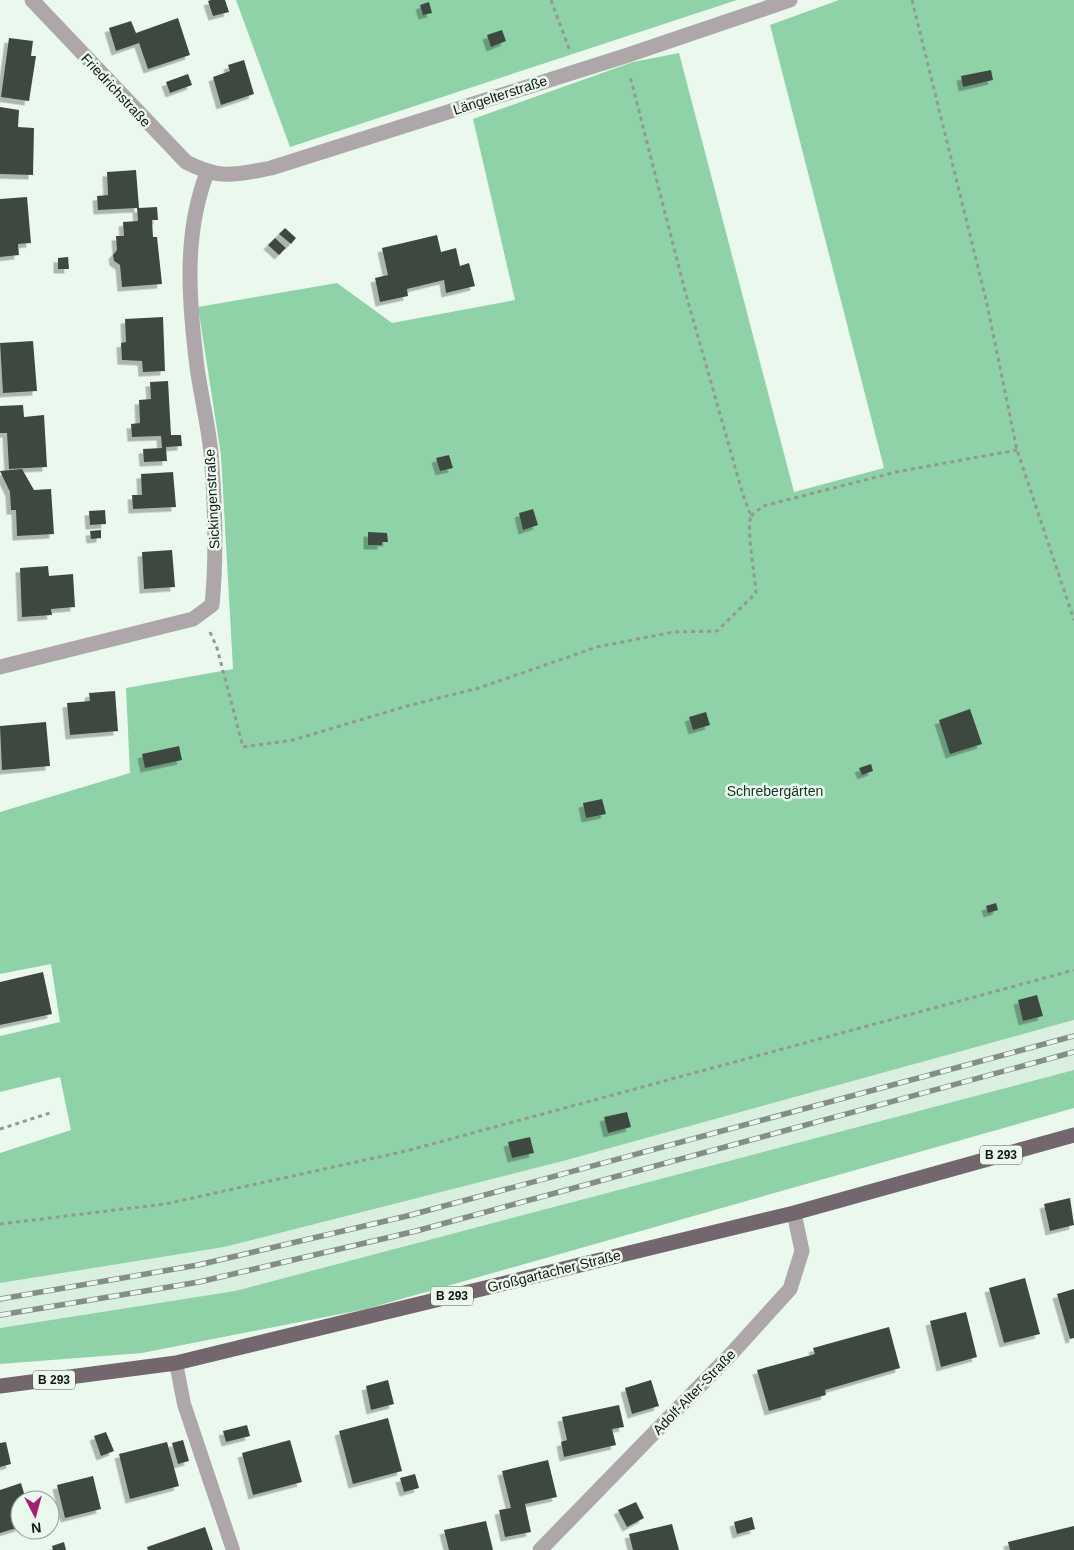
<svg xmlns="http://www.w3.org/2000/svg" width="1074" height="1550" font-family="Helvetica,sans-serif">
<defs>
<filter id="shadow"><feDropShadow dx="-4.5" dy="4.5" stdDeviation="0" flood-color="#0004"/></filter>
</defs>
<rect width="100%" height="100%" fill="#eaf8ee"/>
<path fill="#daefe0" d="M1074,1020V1070L235,1291L0,1328V1283L224,1247L563,1161Z"/>
<g fill="#90d2a8">
<path d="M236,0H737L290,147Z"/>
<path d="M839,0H1074V1020L563,1161L224,1247L0,1283V1153L71,1130L60,1077L0,1092V1036L60,1022L51,964L0,974V812L130,773L126,688L233,669L221,455L198,307L337,283L392,323L515,300L473,119L633,62L679,53L794,492L884,468L770,25Z"/>
<path d="M1074,1070V1108L366,1309L142,1353L0,1364V1328L235,1291Z"/>
</g>
<g fill="#3d4941" filter="url(#shadow)">
<path d="M211,0H225L229,12L213,16L208,1Z"/>
<path d="M429,2L432,13L423,15L420,5Z"/>
<path d="M178,18L190,55L148,69L139,43L116,51L109,28L131,21L136,33Z"/>
<path d="M502,30L506,41L491,47L487,35Z"/>
<path d="M9,38L33,41L31,56H36L29,101L1,97Z"/>
<path d="M244,60L254,94L221,105L213,77L230,71L228,65Z"/>
<path d="M991,70L993,80L963,87L961,76Z"/>
<path d="M188,74L192,85L170,93L166,82Z"/>
<path d="M0,107L19,110L18,127L34,128L33,175L0,174Z"/>
<path d="M136,170L139,208L157,207L158,220H152L153,237H157L162,284L122,287L120,265L114,261L113,255L117,250L116,236H124L123,222L138,221L137,208L98,210L97,196L108,195L107,172Z"/>
<path d="M27,197L31,243L18,244L19,255L0,257V199Z"/>
<path d="M285,228L296,238L291,244L279,234Z"/>
<path d="M437,235L441,252L456,248L460,266L469,263L475,286L446,293L444,280L407,289L408,296L380,302L375,278L388,275L382,248Z"/>
<path d="M275,238L286,248L279,255L268,245Z"/>
<path d="M68,257L69,269H58V258Z"/>
<path d="M163,317L165,371L143,372L142,361L122,360L121,343L126,342L125,319Z"/>
<path d="M33,341L37,391L3,393L0,343Z"/>
<path d="M168,381L171,435H181L182,446L166,447L167,461L144,462L143,449L162,448L161,436L132,437L131,424L140,423L139,400L151,399L150,382Z"/>
<path d="M23,405L24,417L44,415L47,467L9,469L7,433H0V406Z"/>
<path d="M449,455L453,468L440,471L436,458Z"/>
<path d="M22,469L34,490L51,489L54,534L17,536L16,510H11L10,492L0,471Z"/>
<path d="M173,472L176,507L133,509L132,495H142L141,474Z"/>
<path d="M533,509L538,525L523,530L519,513Z"/>
<path d="M105,510L106,524L90,525L89,511Z"/>
<path d="M101,530V538L91,539L90,531Z"/>
<path d="M368,532L387,533L388,542H382V545H368Z"/>
<path d="M172,550L175,587L144,589L142,552Z"/>
<path d="M48,566L49,576L73,574L75,607L51,609L52,615L22,617L20,568Z"/>
<path d="M115,691L118,731L70,735L67,703L90,701L89,693Z"/>
<path d="M970,709L982,744L950,754L939,720Z"/>
<path d="M706,712L710,725L693,730L689,717Z"/>
<path d="M46,722L50,766L2,770L0,726Z"/>
<path d="M179,746L182,760L145,768L142,754Z"/>
<path d="M871,764L873,771L862,775L859,768Z"/>
<path d="M602,799L606,814L586,818L583,803Z"/>
<path d="M996,903L998,910L988,913L986,906Z"/>
<path d="M43,972L52,1014L0,1025V982Z"/>
<path d="M1037,995L1043,1016L1023,1021L1018,1000Z"/>
<path d="M627,1112L631,1127L608,1133L604,1117Z"/>
<path d="M530,1137L534,1153L512,1158L508,1142Z"/>
<path d="M1070,1198L1074,1225L1050,1231L1044,1204Z"/>
<path d="M1025,1278L1040,1334L1004,1343L989,1288Z"/>
<path d="M1074,1289V1338L1070,1339L1057,1294Z"/>
<path d="M966,1312L977,1357L941,1367L930,1321Z"/>
<path d="M889,1327L900,1368L825,1390L826,1395L769,1411L757,1370L815,1354L813,1348Z"/>
<path d="M388,1380L394,1404L371,1410L366,1386Z"/>
<path d="M651,1380L659,1406L632,1414L625,1388Z"/>
<path d="M619,1405L624,1427L612,1429L616,1445L564,1457L561,1442L567,1440L562,1417Z"/>
<path d="M388,1418L402,1471L353,1484L339,1431Z"/>
<path d="M247,1425L250,1436L226,1442L223,1431Z"/>
<path d="M106,1432L114,1451L101,1456L94,1436Z"/>
<path d="M183,1440L189,1461L178,1464L172,1443Z"/>
<path d="M290,1440L302,1482L253,1495L242,1453Z"/>
<path d="M6,1442L11,1464L0,1467V1443Z"/>
<path d="M167,1442L179,1486L130,1499L119,1454Z"/>
<path d="M548,1460L557,1497L525,1504L531,1532L505,1537L499,1510L511,1508L502,1471Z"/>
<path d="M415,1474L419,1488L404,1492L400,1478Z"/>
<path d="M93,1476L101,1509L65,1518L57,1485Z"/>
<path d="M21,1483L26,1500H20V1527L0,1533V1490Z"/>
<path d="M636,1502L644,1518L627,1527L618,1510Z"/>
<path d="M752,1517L755,1529L737,1534L734,1522Z"/>
<path d="M486,1521L493,1550H449L444,1530Z"/>
<path d="M672,1524L679,1550H633L629,1534Z"/>
<path d="M1074,1526V1550H1010L1008,1542Z"/>
<path d="M205,1527L213,1550H148L147,1547Z"/>
<path d="M64,1542L66,1550H53L52,1546Z"/>
</g>
<g fill="none" stroke-linecap="round" stroke-linejoin="round">
<g stroke="#909a93" stroke-width="3" stroke-dasharray="4 4" stroke-linecap="butt">
<path d="M551,0L570,51"/>
<path d="M912,0L987,304L1017,450L1074,620"/>
<path d="M751,516L763,506L896,472L1017,450"/>
<path d="M210,632L217,648L243,747L293,740L407,706L479,688L597,647L673,632L717,631L756,593C755,574 746,529 751,516L743,495L685,291L630,76"/>
<path d="M0,1129L53,1112"/>
<path d="M0,1224L165,1204L406,1151L1074,970"/>
</g>
<path stroke="#aea7aa" stroke-width="14" d="M176,1363L184,1404L233,1550"/>
<g stroke="#aea7aa" stroke-width="15">
<path d="M32,0L186,162C221,180 234,175 271,168L625,56L790,0"/>
<path d="M0,667L193,619L212,605C217,555 215,503 211,453C208,424 201,396 197,367C189,302 183,235 207,173"/>
<path d="M540,1550L732,1353L790,1289L802,1251L794,1213"/>
</g>
<path stroke="#73676d" stroke-width="15" d="M0,1386L176,1363L794,1213L1074,1135"/>
<g stroke="#848e87" stroke-width="5.5">
<g id="rail">
<path d="M0,1299L198,1265L407,1216L1074,1036"/>
<path d="M0,1315L199,1282L416,1231L1074,1052"/>
</g>
</g>
<use href="#rail" stroke="#eaf8ee" stroke-width="4" stroke-dasharray="11" stroke-linecap="butt"/>
</g>
<g text-anchor="middle" dominant-baseline="central" stroke-width="5" stroke-linejoin="round" paint-order="stroke">
<g fill="#eaf8ee" stroke="#525a54" stroke-width="1">
<rect x="980" y="1145.5" width="42" height="19" rx="4"/>
<rect x="431" y="1286.5" width="42" height="19" rx="4"/>
<rect x="33" y="1370.5" width="42" height="19" rx="4"/>
</g>
<g font-size="12" font-weight="bold" fill="#111612">
<text x="1001" y="1155">B 293</text>
<text x="452" y="1296">B 293</text>
<text x="54" y="1380">B 293</text>
</g>
<g font-size="14" fill="#111612" stroke="#eaf8ee">
<text transform="translate(116 90) rotate(47)">Friedrichstraße</text>
<text transform="translate(500 95) rotate(-18)">Längelterstraße</text>
<text transform="translate(212 499) rotate(-93)">Sickingenstraße</text>
<text transform="translate(554 1271) rotate(-14)">Großgartacher Straße</text>
<text transform="translate(694 1392) rotate(-46)">Adolf-Alter-Straße</text>
</g>
<g font-size="14" fill="#123521" stroke="#eaf8ee">
<text x="775" y="791">Schrebergärten</text>
</g>
</g>
<g transform="translate(35 1515) rotate(174)"><circle r="24" fill="#eaf8ee" stroke="#939e96"/>
<path d="M0-4L9 19L0 12L-9 19Z" fill="#a22070"/>
<text y="-8" font-size="14" font-weight="bold" text-anchor="middle" fill="#111612">N</text>
</g>
</svg>
